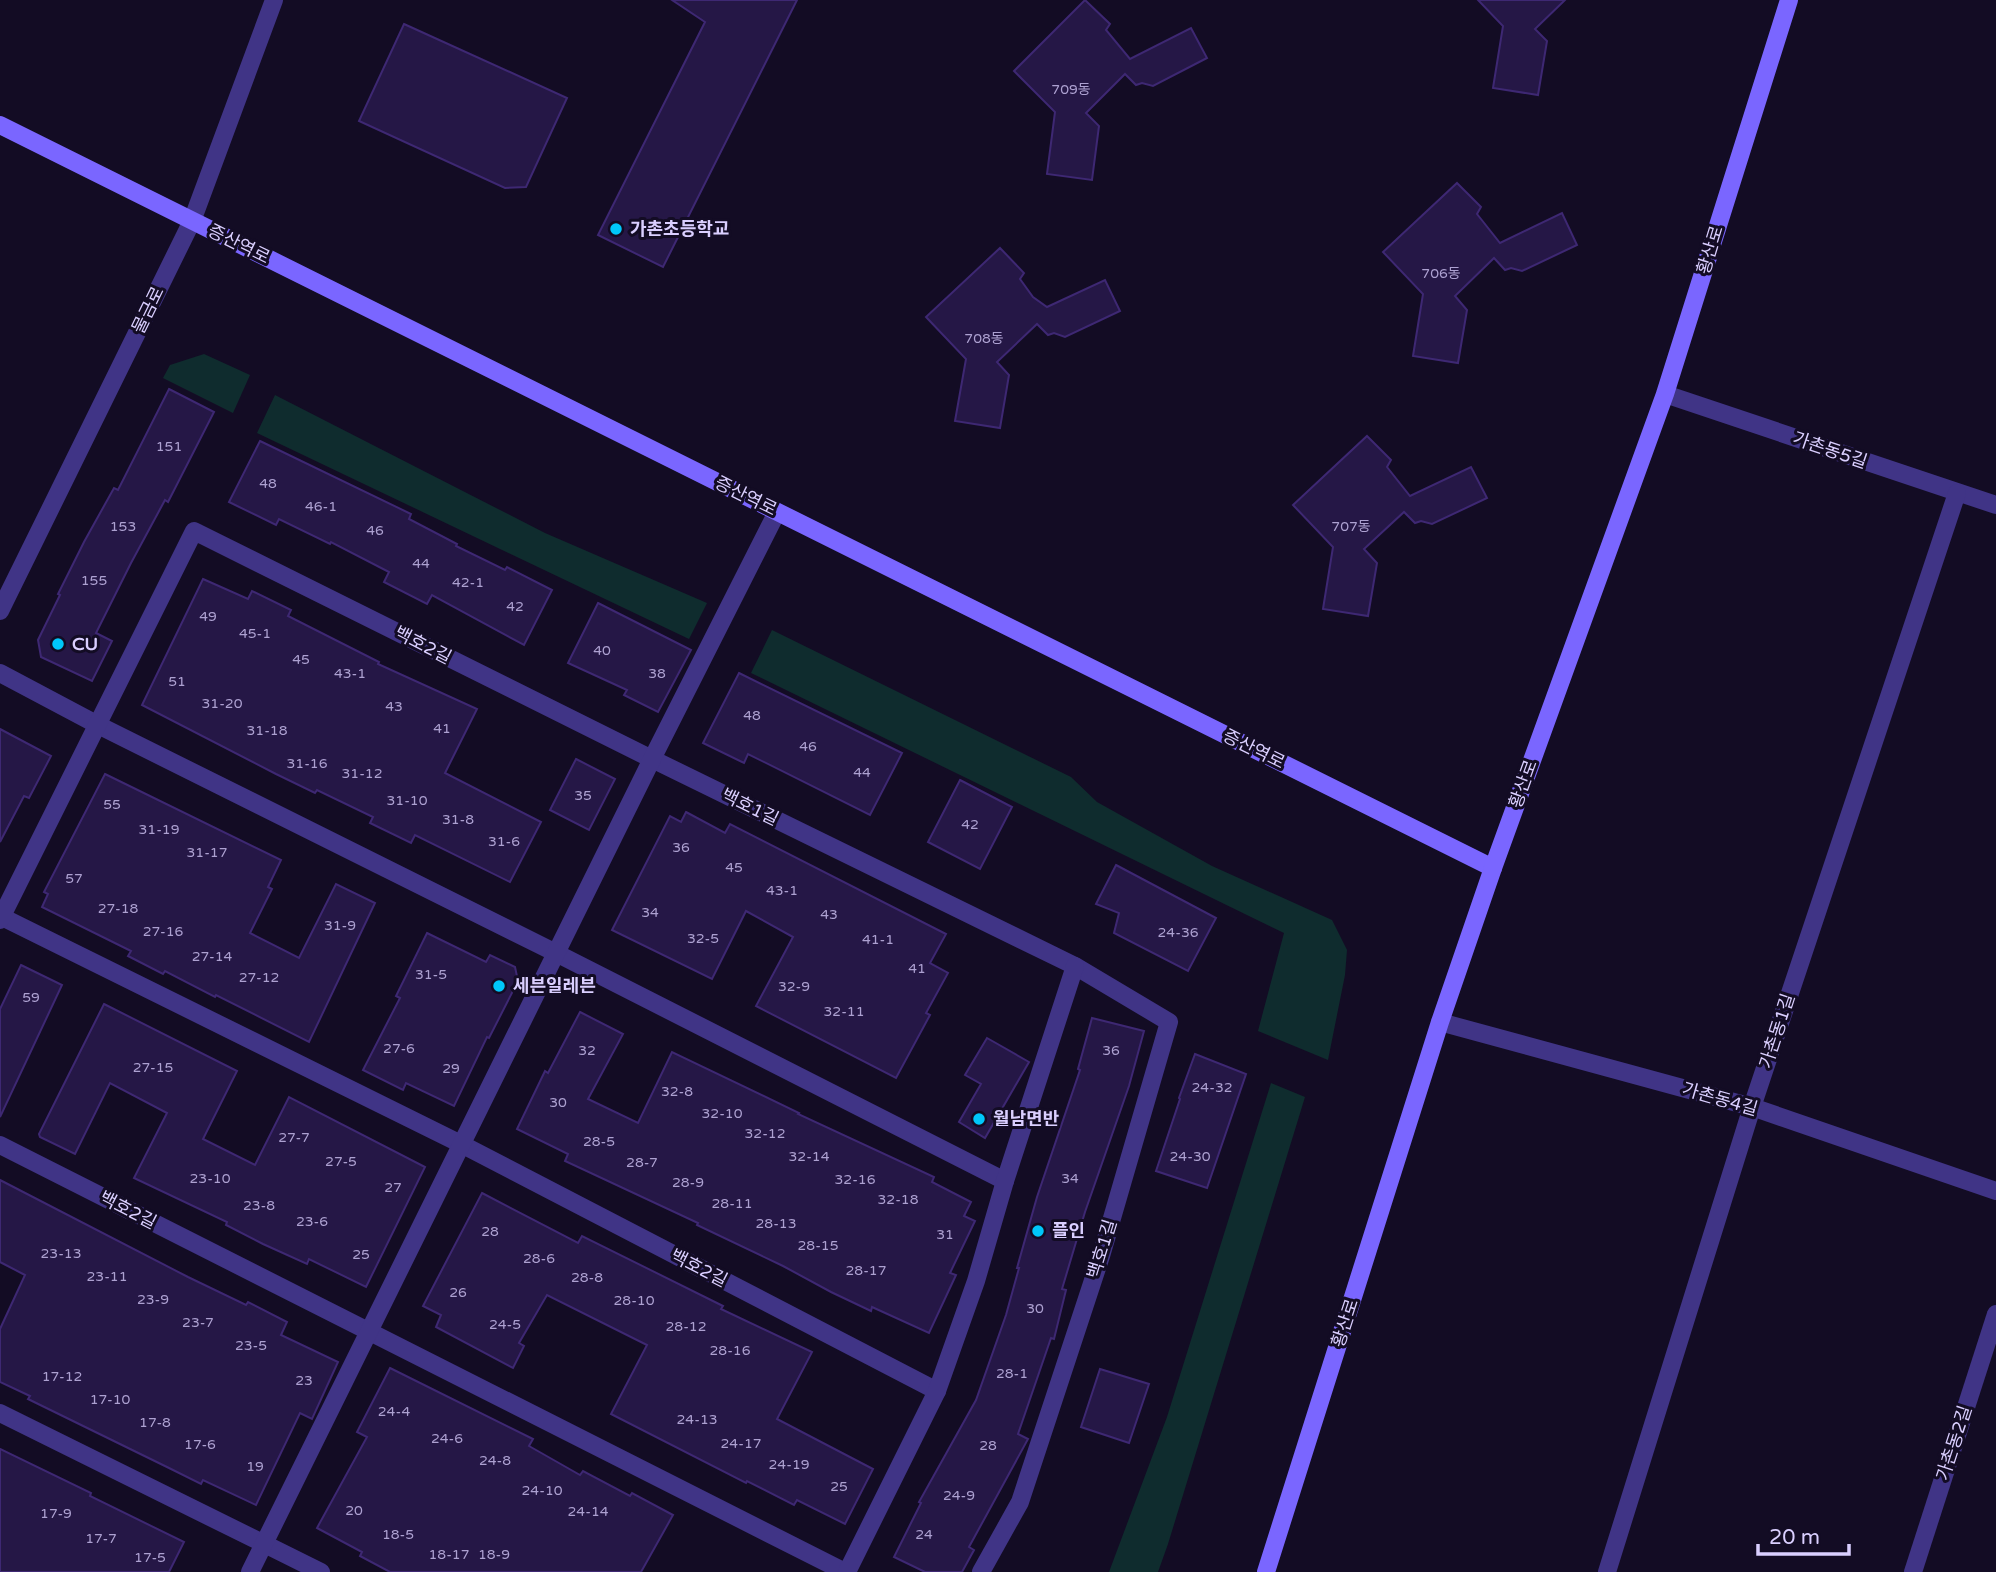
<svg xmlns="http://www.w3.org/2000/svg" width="1996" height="1572" font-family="'Varela Round','Noto Sans KR',sans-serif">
<rect width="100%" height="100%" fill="#130c24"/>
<g fill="#0f2c2e">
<path d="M204,354L250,375L233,413L163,378L170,365Z"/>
<path d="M275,395L545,533L707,603L689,639L257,433Z"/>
<path d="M772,630L1071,777L1097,802L1212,866L1332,920L1347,950L1345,975L1328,1060L1258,1031L1284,933L751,673Z"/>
<path d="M1271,1083L1305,1097L1168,1544L1158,1572H1109L1167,1417Z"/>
</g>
<g fill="#251746" stroke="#3e2873" stroke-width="2">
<path d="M672,0H797L663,267L598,235L705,22Z"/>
<path d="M1085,0L1110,24L1106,30L1130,59L1191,28L1207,58L1153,86L1142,83L1136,85L1125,74L1086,113L1099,126L1092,180L1047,174L1055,112L1014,71Z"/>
<path d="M1478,0H1565L1535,29L1547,41L1538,95L1493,88L1503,26Z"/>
<path d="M404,24L567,98L526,187L505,188L359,121Z"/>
<path d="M1457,183L1481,207L1477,214L1500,243L1562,213L1577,245L1522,271L1511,268L1505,270L1494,258L1455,296L1467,310L1458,363L1413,356L1423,294L1383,252Z"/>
<path d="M1000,248L1024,273L1020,279L1033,297L1047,307L1105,280L1120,311L1065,337L1054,333L1048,335L1037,324L997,362L1009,375L1000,428L955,421L966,359L926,317Z"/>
<path d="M169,389L214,412L168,502L165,500L131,563L96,633L112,641L92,681L41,657L38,640L60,595L58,594L84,542L114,488L118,490Z"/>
<path d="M1367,436L1391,460L1387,467L1410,496L1471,467L1487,498L1432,524L1421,521L1415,523L1404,512L1364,549L1377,563L1368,616L1323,609L1333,547L1293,505Z"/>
<path d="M260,441L411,514L409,519L457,544L456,546L505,570L507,567L552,590L524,645L432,595L427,604L384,582L389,572L331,542L330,544L279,519L276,525L229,502Z"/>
<path d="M203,579L248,599L252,591L291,610L288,616L379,662L378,664L477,709L445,773L541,822L510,882L415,835L411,843L370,823L373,817L317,790L315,793L276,774L142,705Z"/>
<path d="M598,603L691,650L658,712L624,695L627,690L568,663Z"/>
<path d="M739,673L902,753L870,815L748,754L744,763L703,743Z"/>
<path d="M0,729L51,756L29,798L24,796L0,842Z"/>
<path d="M576,759L615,779L589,830L550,810Z"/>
<path d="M105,774L281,860L268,887L272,889L250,933L299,958L336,884L375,903L309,1042L216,995L215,997L165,971L163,974L128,956L131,951L42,907L48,894L44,892Z"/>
<path d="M960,780L1012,807L980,869L928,842Z"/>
<path d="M686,812L725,833L730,824L946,934L930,963L948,973L926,1013L930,1015L896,1078L756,1006L793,937L746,911L712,979L612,930L670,816L681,822Z"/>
<path d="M1116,865L1216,918L1188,971L1114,933L1119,913L1096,904Z"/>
<path d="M427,933L486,962L490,955L515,967L518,981L489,1038L487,1037L454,1106L406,1083L403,1090L363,1070L400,998L396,996Z"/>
<path d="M21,965L62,985L0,1117V1009Z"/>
<path d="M104,1004L237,1071L203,1139L255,1165L289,1097L425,1167L366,1287L309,1259L307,1264L263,1244L226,1225L227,1222L134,1178L167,1113L110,1083L75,1154L40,1137L39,1134Z"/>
<path d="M580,1012L623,1034L588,1099L638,1123L672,1052L799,1113L798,1114L934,1177L932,1182L971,1202L964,1216L975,1221L950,1273L956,1275L929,1333L872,1307L871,1311L831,1292L783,1266L697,1225L698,1223L565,1161L568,1154L517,1129L545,1071L548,1073Z"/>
<path d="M1092,1018L1144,1031L1129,1086L1085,1212L1062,1289L1066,1290L1054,1339L1051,1338L1018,1434L1028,1439L969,1547L974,1550L962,1572H925L894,1557L921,1503L919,1502L976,1400L1006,1315L1019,1268H1017L1037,1197L1080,1070L1078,1069Z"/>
<path d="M987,1038L1029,1062L985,1138L959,1122L981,1084L965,1075Z"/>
<path d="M1195,1054L1246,1074L1207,1188L1156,1171L1180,1099L1179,1098Z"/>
<path d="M0,1180L188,1277L246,1305L248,1302L287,1322L281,1335L338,1362L312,1419L300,1413L256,1505L203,1480L201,1484L169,1468L28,1399L30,1396L0,1382V1329L25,1275L0,1262Z"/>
<path d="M482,1193L578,1243L582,1236L723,1306L721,1309L812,1352L777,1419L873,1469L845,1524L797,1500L794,1505L747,1481L746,1483L611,1414L647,1345L547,1295L519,1343L524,1346L513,1368L436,1327L441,1315L423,1306Z"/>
<path d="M390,1368L533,1439L529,1446L580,1475L583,1471L630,1496L632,1493L673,1515L641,1572H390L360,1556L362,1552L317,1528L367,1437L357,1432Z"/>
<path d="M1100,1369L1149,1384L1129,1443L1081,1427Z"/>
<path d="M0,1449L91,1493L90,1496L184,1542L169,1572H0Z"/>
</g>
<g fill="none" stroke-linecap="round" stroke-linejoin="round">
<g stroke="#403486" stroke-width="18">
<path d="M1665,394L1996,505"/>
<path d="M0,611L192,221L274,0"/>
<path d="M0,673L98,725L556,953L1005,1181"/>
<path d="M2,917L461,1144L937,1391"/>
<path d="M0,920L194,531L652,759L1075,966L1169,1022L1101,1256L1020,1502L981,1572"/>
<path d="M1440,1022L1752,1107L1996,1191"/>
<path d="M0,1145L845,1572"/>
<path d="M0,1413L321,1572"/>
<path d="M250,1572L652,759L777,512"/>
<path d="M847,1572L937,1391L976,1281L1005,1181L1075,966"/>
<path d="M1607,1572L1752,1107L1957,493"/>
<path d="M1913,1572L1996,1314"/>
</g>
<g stroke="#7a66ff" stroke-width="18">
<path d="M0,125L1493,868"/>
<path d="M1266,1572L1440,1022L1493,868L1665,394L1789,0"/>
</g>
</g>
<g fill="#00c7fa" stroke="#130c24" stroke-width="2.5">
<circle cx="616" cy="229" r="7"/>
<circle cx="58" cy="644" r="7"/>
<circle cx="499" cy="986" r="7"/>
<circle cx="979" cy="1119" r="7"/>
<circle cx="1038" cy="1231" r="7"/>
</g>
<g text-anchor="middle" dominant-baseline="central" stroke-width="6" stroke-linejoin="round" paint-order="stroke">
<g font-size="14" fill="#ada1d1">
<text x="1071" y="89">709동</text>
<text x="1441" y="273">706동</text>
<text x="984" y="338">708동</text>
<text x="169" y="446">151</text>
<text x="268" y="483">48</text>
<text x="321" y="506">46-1</text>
<text x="123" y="526">153</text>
<text x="1351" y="526">707동</text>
<text x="375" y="530">46</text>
<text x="421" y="563">44</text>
<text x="94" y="580">155</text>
<text x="468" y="582">42-1</text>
<text x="515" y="606">42</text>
<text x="208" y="616">49</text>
<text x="255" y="633">45-1</text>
<text x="602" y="650">40</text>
<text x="301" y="659">45</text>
<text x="350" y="673">43-1</text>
<text x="657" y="673">38</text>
<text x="177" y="681">51</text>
<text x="222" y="703">31-20</text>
<text x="394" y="706">43</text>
<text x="752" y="715">48</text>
<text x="442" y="728">41</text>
<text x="267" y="730">31-18</text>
<text x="808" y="746">46</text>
<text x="307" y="763">31-16</text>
<text x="862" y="772">44</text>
<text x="362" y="773">31-12</text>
<text x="583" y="795">35</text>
<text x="407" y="800">31-10</text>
<text x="112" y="804">55</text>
<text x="458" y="819">31-8</text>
<text x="970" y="824">42</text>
<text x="159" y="829">31-19</text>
<text x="504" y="841">31-6</text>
<text x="681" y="847">36</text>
<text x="207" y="852">31-17</text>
<text x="734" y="867">45</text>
<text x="74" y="878">57</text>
<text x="782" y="890">43-1</text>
<text x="118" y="908">27-18</text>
<text x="650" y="912">34</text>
<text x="829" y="914">43</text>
<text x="340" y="925">31-9</text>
<text x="163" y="931">27-16</text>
<text x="1178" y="932">24-36</text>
<text x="703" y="938">32-5</text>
<text x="878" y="939">41-1</text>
<text x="212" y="956">27-14</text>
<text x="917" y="968">41</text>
<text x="431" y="974">31-5</text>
<text x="259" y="977">27-12</text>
<text x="794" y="986">32-9</text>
<text x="31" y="997">59</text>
<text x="844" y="1011">32-11</text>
<text x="399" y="1048">27-6</text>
<text x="587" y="1050">32</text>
<text x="1111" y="1050">36</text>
<text x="153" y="1067">27-15</text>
<text x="451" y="1068">29</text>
<text x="1212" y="1087">24-32</text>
<text x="677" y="1091">32-8</text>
<text x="558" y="1102">30</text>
<text x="722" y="1113">32-10</text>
<text x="765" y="1133">32-12</text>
<text x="294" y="1137">27-7</text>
<text x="599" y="1141">28-5</text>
<text x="809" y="1156">32-14</text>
<text x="1190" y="1156">24-30</text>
<text x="341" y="1161">27-5</text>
<text x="642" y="1162">28-7</text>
<text x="210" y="1178">23-10</text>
<text x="1070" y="1178">34</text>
<text x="855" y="1179">32-16</text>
<text x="688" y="1182">28-9</text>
<text x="393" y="1187">27</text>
<text x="898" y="1199">32-18</text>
<text x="732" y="1203">28-11</text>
<text x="259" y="1205">23-8</text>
<text x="312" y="1221">23-6</text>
<text x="776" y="1223">28-13</text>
<text x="490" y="1231">28</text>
<text x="945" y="1234">31</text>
<text x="818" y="1245">28-15</text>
<text x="61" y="1253">23-13</text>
<text x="361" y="1254">25</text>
<text x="539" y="1258">28-6</text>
<text x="866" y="1270">28-17</text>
<text x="107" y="1276">23-11</text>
<text x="587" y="1277">28-8</text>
<text x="458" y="1292">26</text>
<text x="153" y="1299">23-9</text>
<text x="634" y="1300">28-10</text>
<text x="1035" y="1308">30</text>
<text x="198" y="1322">23-7</text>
<text x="505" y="1324">24-5</text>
<text x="686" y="1326">28-12</text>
<text x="251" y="1345">23-5</text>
<text x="730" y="1350">28-16</text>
<text x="1012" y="1373">28-1</text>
<text x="62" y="1376">17-12</text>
<text x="304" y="1380">23</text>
<text x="110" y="1399">17-10</text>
<text x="394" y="1411">24-4</text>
<text x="697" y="1419">24-13</text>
<text x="155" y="1422">17-8</text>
<text x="447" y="1438">24-6</text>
<text x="741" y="1443">24-17</text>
<text x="200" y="1444">17-6</text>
<text x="988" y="1445">28</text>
<text x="495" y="1460">24-8</text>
<text x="789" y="1464">24-19</text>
<text x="255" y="1466">19</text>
<text x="839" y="1486">25</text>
<text x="542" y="1490">24-10</text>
<text x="959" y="1495">24-9</text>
<text x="354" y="1510">20</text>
<text x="588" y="1511">24-14</text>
<text x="56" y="1513">17-9</text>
<text x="398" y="1534">18-5</text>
<text x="924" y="1534">24</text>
<text x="101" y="1538">17-7</text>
<text x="449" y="1554">18-17</text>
<text x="494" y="1554">18-9</text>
<text x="150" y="1557">17-5</text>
</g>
<g font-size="18" font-weight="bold" fill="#dacfff" stroke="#130c24" text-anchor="start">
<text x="630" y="229">가촌초등학교</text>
<text x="72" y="644">CU</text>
<text x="513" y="986">세븐일레븐</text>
<text x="993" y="1119">월남면반</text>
<text x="1052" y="1231">플인</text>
</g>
<g font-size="18" fill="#dacfff" stroke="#130c24">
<text transform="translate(239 244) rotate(26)">증산역로</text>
<text transform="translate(1710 250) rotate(-73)">황산로</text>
<text transform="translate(148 310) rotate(-64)">물금로</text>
<text transform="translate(1830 450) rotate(19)">가촌동5길</text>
<text transform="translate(746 496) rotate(26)">증산역로</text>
<text transform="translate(423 645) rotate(27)">백호2길</text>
<text transform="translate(1254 749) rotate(26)">증산역로</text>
<text transform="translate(1523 784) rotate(-70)">황산로</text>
<text transform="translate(750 807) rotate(26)">백호1길</text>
<text transform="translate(1777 1031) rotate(-72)">가촌동1길</text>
<text transform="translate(1720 1099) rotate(16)">가촌동4길</text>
<text transform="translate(128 1210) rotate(27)">백호2길</text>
<text transform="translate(1102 1249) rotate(-73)">백호1길</text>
<text transform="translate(699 1268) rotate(27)">백호2길</text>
<text transform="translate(1345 1323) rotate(-72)">황산로</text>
<text transform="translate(1954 1443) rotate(-72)">가촌동2길</text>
</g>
</g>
<path d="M1758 1544v10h91v-10" fill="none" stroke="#dacfff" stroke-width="3.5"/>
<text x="1769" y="1544" font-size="21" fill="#dacfff" stroke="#130c24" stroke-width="5" paint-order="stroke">20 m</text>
</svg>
